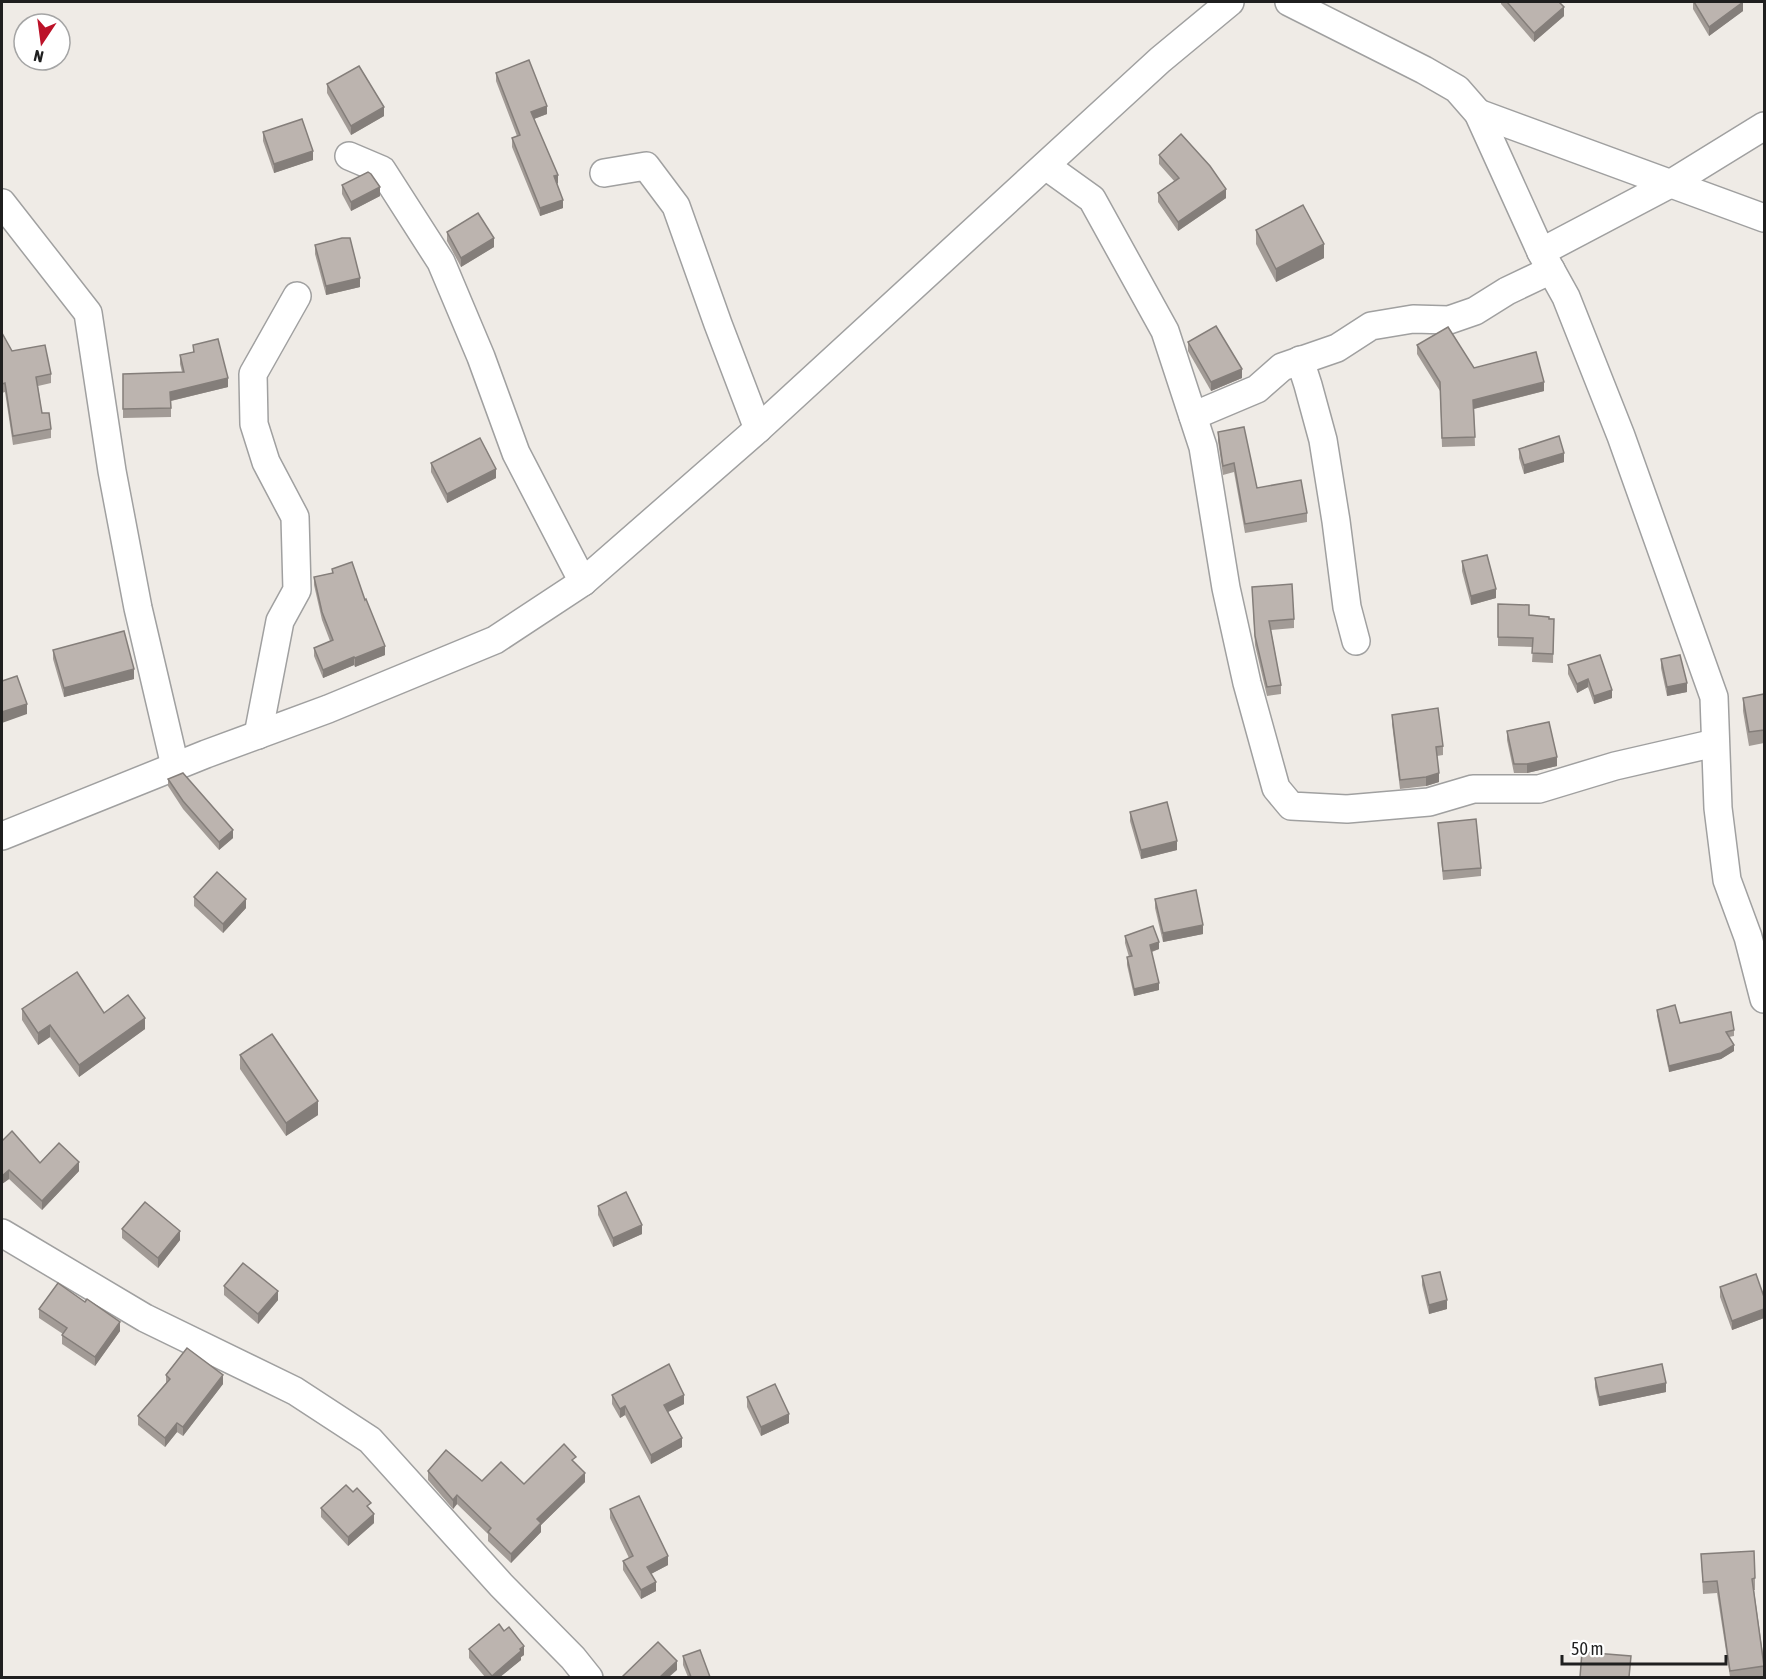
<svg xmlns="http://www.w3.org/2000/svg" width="1766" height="1679" font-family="'Asap Condensed',sans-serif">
<rect width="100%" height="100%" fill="#efebe6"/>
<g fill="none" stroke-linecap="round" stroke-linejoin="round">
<g stroke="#a0a0a0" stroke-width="30">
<g id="minor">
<path d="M1289,2L1424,70L1457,89L1478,113L1541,252L1566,297L1621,436L1714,697L1718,808L1727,880L1748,937L1764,999"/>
<path d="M1478,113L1764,218"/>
<path d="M349,156L382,170L441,262L481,357L516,453L583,582"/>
<path d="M1046,166L1092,199L1165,331L1203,447L1226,588L1247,683L1276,788L1291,806L1347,809L1429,802L1473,789H1539L1615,766L1715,743"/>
<path d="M604,173L646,166L676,206L718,324L758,429"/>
<path d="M2,203L88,313L112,471L138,608L175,766"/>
<path d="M1541,252L1670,184L1764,126"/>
<path d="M1300,360L1308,385L1323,440L1336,521L1347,607L1356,641"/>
<path d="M1193,416L1257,389L1282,367L1337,348L1371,326L1413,319L1449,320L1475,311L1507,291L1551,270"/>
<path d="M258,735L280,621L297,590L295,517L266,462L254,424L253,374L297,296"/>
<path d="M2,836L206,754L328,709L495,640L583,582L758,429L1160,60L1230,2"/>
<path d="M2,1233L145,1318L295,1391L370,1440L501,1585L573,1658L589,1678"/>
</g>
</g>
<use href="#minor" stroke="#fff" stroke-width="27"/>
</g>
<g fill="#a29b96">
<path d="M1501,2H1559L1564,16L1534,42L1501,4Z"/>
<path d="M1693,2H1743V11L1709,36L1693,9Z"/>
<path d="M496,73L547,114L534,119L558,183L557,184L563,208L540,216L512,147V138L517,136L496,81Z"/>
<path d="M327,84L384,116L351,135L327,93Z"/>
<path d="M263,132L313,160L274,173L263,141Z"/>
<path d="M1159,155L1226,198L1178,231L1158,202V193L1175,182L1159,164Z"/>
<path d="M342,185L380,196L351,211L342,194Z"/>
<path d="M1256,230L1324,258L1276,282L1256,244Z"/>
<path d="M447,232L494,247L461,267L447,241Z"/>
<path d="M315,245L360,287L326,295L315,254Z"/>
<path d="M2,333L12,351L51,374V383L38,386L42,413L51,429V438L13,445L5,392L2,393Z"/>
<path d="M1188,342L1242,378L1211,391L1188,351Z"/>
<path d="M193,345L228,387L171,401V417L123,418V374L182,372L180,364V355L193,353Z"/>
<path d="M1417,345L1474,368L1544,391L1474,409L1475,446L1442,447L1440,391L1417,354Z"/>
<path d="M1218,432L1257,488L1307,513V522L1245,533L1234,472L1223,475L1218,441Z"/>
<path d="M1519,449L1564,462L1524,474L1519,458Z"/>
<path d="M431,463L496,478L447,503L431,472Z"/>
<path d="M1462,561L1496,598L1471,605L1462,571Z"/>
<path d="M332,569L385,655L355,667L354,665L323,678L314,656V648L330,641L322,620L314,585V577L332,573Z"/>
<path d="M1252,587L1294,619V628L1271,630L1281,685V694L1267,696L1255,645Z"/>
<path d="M1498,604L1529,615L1554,619L1553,663L1532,662L1533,647L1498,646Z"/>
<path d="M53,650L134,679L64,697L53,659Z"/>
<path d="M1600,655L1612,698L1594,704L1588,687L1577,693L1568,674V665Z"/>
<path d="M1661,659L1687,692L1667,696L1661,668Z"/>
<path d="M1764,694V743L1749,746L1743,711V698Z"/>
<path d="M1392,715L1443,746V755L1437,756L1439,782L1426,786L1400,789L1392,724Z"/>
<path d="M1507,731L1557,766L1527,773H1514L1507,740Z"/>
<path d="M168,779L233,838L219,850L183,809L168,786Z"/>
<path d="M1130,812L1177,850L1141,859L1130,821Z"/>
<path d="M1438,823L1481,868V876L1443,880Z"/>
<path d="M194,897L246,908L223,933L194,906Z"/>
<path d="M1155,899L1203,934L1163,942L1155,908Z"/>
<path d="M1125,936L1159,949L1152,952L1159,990L1134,996L1127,965V957H1129L1125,943Z"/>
<path d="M22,1009L104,1013L145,1029L79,1077L50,1037L38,1045L22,1020Z"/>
<path d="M1657,1010L1680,1023L1734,1030V1036L1729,1037L1734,1051L1721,1059L1669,1072L1657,1016Z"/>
<path d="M240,1055L318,1115L286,1136L240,1069Z"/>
<path d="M2,1141L40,1163L79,1171L42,1210L9,1179L2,1184Z"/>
<path d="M598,1206L642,1234L613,1247L598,1215Z"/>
<path d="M122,1229L180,1240L158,1268L122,1238Z"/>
<path d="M1422,1276L1447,1309L1429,1314L1422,1285Z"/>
<path d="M224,1286L278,1300L258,1324L224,1295Z"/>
<path d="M1720,1287L1764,1297V1318L1732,1330L1720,1297Z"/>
<path d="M39,1309L120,1331L95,1366L62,1344V1335L63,1334L39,1318Z"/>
<path d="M166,1375L223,1384L183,1436L177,1432L165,1447L138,1425V1416L166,1383Z"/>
<path d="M1595,1378L1666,1392L1599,1406L1595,1387Z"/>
<path d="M612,1395L684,1404L668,1412L682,1447L651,1464L625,1415L620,1418L612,1404Z"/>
<path d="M747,1397L789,1423L761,1436L747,1407Z"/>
<path d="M576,1464L585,1482L541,1525V1532L511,1563L488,1541V1534L457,1504L453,1509L428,1480V1471L482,1481L524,1484Z"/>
<path d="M353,1492L371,1510L374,1523L348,1546L321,1517V1508Z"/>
<path d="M610,1509L668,1565L651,1574L656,1591L641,1599L623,1570V1561L629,1558L610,1518Z"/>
<path d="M1701,1554L1755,1578V1590H1754L1764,1661V1677H1730L1717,1593L1703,1594Z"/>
<path d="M469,1649L524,1655L521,1657V1660L500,1677H485L469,1658Z"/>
<path d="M683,1656L710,1677H688L683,1665Z"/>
</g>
<g fill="#847e7a">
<path d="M1743,2V11L1709,36V27Z"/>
<path d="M1564,7V16L1534,42V33Z"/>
<path d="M547,106V114L531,120V112Z"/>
<path d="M384,107V116L351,135V126Z"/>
<path d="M313,151V160L274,173V164Z"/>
<path d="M558,175V183L554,185V176Z"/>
<path d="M380,187V196L351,211V202Z"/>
<path d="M1226,189V198L1178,231V222Z"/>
<path d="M563,200V208L540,216V208Z"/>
<path d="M494,238V247L461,267V258Z"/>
<path d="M1324,244V258L1276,282V269Z"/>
<path d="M360,278V287L326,295V286Z"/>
<path d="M1242,369V378L1211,391V382Z"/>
<path d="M228,378V387L170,401V392Z"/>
<path d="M1544,382V391L1473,409V400Z"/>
<path d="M1564,453V462L1524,474V465Z"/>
<path d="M496,469V478L447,503V494Z"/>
<path d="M1496,589V598L1471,605V596Z"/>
<path d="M385,646V655L355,667V658Z"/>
<path d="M354,657V665L323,678V670Z"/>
<path d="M134,669V679L64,697V688Z"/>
<path d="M1588,679V687L1577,693V684Z"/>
<path d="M1687,683V692L1667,696V687Z"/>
<path d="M1612,690V698L1594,704V696Z"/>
<path d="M27,704V714L2,723V712Z"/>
<path d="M1557,757V766L1527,773V764Z"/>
<path d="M1439,773V782L1426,786V777Z"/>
<path d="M233,830V838L219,850V842Z"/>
<path d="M1177,841V850L1141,859V850Z"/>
<path d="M246,899V908L223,933V924Z"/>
<path d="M1203,925V934L1163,942V933Z"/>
<path d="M1159,942V949L1150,952V945Z"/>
<path d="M1159,983V990L1134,996V989Z"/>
<path d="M145,1018V1029L79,1077V1065Z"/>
<path d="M50,1025V1037L38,1045V1033Z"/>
<path d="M1734,1045V1051L1721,1059L1669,1072V1066Z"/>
<path d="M318,1101V1115L286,1136V1123Z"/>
<path d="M79,1162V1171L42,1210V1201Z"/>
<path d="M9,1170V1179L2,1184V1176Z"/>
<path d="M642,1225V1234L613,1247V1238Z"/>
<path d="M180,1231V1240L158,1268V1258Z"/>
<path d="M278,1291V1300L258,1324V1314Z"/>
<path d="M1447,1300V1309L1429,1314V1305Z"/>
<path d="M1764,1309V1318L1732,1330V1321Z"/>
<path d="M120,1322V1331L95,1366V1357Z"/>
<path d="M223,1375V1384L183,1436V1427Z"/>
<path d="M1666,1383V1392L1599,1406V1397Z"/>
<path d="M684,1395V1404L664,1414V1405Z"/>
<path d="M625,1406V1415L620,1418V1409Z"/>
<path d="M789,1414V1423L761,1436V1427Z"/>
<path d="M177,1423V1432L165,1447V1438Z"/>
<path d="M682,1438V1447L651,1464V1455Z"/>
<path d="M585,1473V1482L541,1525V1532L511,1563V1554L537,1519Z"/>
<path d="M457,1495V1504L453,1509V1500Z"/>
<path d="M374,1514V1523L348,1546V1537Z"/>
<path d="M668,1556V1565L647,1576V1567Z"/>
<path d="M656,1582V1591L641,1599V1590Z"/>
<path d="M524,1646V1655L521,1657V1660L500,1677H492V1676Z"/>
<path d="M677,1661V1670L669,1677H660Z"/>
</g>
<g fill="#bcb4af" stroke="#847e7a" stroke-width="1.5">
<path d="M1507,2H1559L1564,7L1534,33Z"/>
<path d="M1694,2H1743L1709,27Z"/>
<path d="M529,60L547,106L531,112L558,175L554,176L563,200L540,208L512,138L520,135L496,73Z"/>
<path d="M359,66L384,107L351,126L327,84Z"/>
<path d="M302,119L313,151L274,164L263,132Z"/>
<path d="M1181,134L1210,166L1226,189L1178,222L1158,193L1179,178L1159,155Z"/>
<path d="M368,172L371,174L380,187L351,202L342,185Z"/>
<path d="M1303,205L1324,244L1276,269L1256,230Z"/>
<path d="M478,213L494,238L461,258L447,232Z"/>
<path d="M342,238H350L360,278L326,286L315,245Z"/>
<path d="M1216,326L1242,369L1211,382L1188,342Z"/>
<path d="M1448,327L1474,368L1536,352L1544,382L1473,400L1475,437L1442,438L1440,382L1417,345Z"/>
<path d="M2,333L12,351L45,345L51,374L36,377L42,413H49L51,429L13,436L5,383L2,384Z"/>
<path d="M218,339L228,378L170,392L171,408L123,409V374L184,372L180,355L194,352L193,345Z"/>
<path d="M1244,427L1257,488L1301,480L1307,513L1245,524L1234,463L1223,466L1218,432Z"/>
<path d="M1559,436L1564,453L1524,465L1519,449Z"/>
<path d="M480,438L496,469L447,494L431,463Z"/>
<path d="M1487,555L1496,589L1471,596L1462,561Z"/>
<path d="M352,562L365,600L366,599L385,646L355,658L354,657L323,670L314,648L333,640L322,612L314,577L333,573L332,569Z"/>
<path d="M1292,584L1294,619L1269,621L1281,685L1267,687L1255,636L1252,587Z"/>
<path d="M1498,604L1529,605V615L1549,617V619H1554L1553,654L1532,653L1533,638L1498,637Z"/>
<path d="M124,631L134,669L64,688L53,650Z"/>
<path d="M1600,655L1612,690L1594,696L1588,679L1577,684L1568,665Z"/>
<path d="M1680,655L1687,683L1667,687L1661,659Z"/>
<path d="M17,676L27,704L2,712V681Z"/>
<path d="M1764,694V730L1749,732L1743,698Z"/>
<path d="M1438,708L1443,746L1436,747L1439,773L1426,777L1400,780L1392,715Z"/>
<path d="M1549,722L1557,757L1527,764H1514L1507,731Z"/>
<path d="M183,773L233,830L219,842L183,801L168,779Z"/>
<path d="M1167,802L1177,841L1141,850L1130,812Z"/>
<path d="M1476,819L1481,868L1443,871L1438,823Z"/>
<path d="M217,872L246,899L223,924L194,897Z"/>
<path d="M1196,890L1203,925L1163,933L1155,899Z"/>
<path d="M1153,926L1159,942L1150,945L1159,983L1134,989L1127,957L1132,956L1125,936Z"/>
<path d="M77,972L104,1013L128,995L145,1018L79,1065L50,1025L38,1033L22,1009Z"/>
<path d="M1675,1005L1680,1023L1731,1012L1734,1030L1726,1032L1734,1045L1721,1053L1669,1066L1657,1010Z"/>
<path d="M272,1034L318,1101L286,1123L240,1055Z"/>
<path d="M12,1131L40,1163L59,1143L79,1162L42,1201L9,1170L2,1176V1141Z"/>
<path d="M626,1192L642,1225L613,1238L598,1206Z"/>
<path d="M145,1202L180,1231L158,1258L122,1229Z"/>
<path d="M243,1263L278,1291L258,1314L224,1286Z"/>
<path d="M1440,1272L1447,1300L1429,1305L1422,1276Z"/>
<path d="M1756,1274L1764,1297V1309L1732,1321L1720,1287Z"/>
<path d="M58,1283L85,1302L87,1299L120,1322L95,1357L62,1335L67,1328L39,1309Z"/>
<path d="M187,1348L223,1375L183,1427L177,1423L165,1438L138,1416L170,1379L166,1375Z"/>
<path d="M669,1364L684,1395L664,1405L682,1438L651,1455L625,1406L620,1409L612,1395Z"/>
<path d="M1662,1364L1666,1383L1599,1397L1595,1378Z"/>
<path d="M775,1384L789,1414L761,1427L747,1397Z"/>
<path d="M564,1444L576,1457L572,1460L585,1473L537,1519L541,1523L511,1554L488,1532L491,1528L457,1495L453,1500L428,1471L446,1450L482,1481L501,1462L524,1484Z"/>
<path d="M346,1485L353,1492L357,1488L371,1503L367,1506L374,1514L348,1537L321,1508Z"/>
<path d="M639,1496L668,1556L647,1567L656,1582L641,1590L623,1561L633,1556L610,1509Z"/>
<path d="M1754,1551L1755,1578L1752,1579L1764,1666L1730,1671L1717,1581L1703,1582L1701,1554Z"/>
<path d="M499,1624L504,1631L509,1627L524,1646L520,1649L521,1651L492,1676L469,1649Z"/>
<path d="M658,1642L677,1661L660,1677H622Z"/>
<path d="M700,1650L710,1677H691L683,1656Z"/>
<path d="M1582,1652L1631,1656L1629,1677H1580Z"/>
</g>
<rect width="1766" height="1679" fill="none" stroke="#1f1f1f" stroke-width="6"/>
<g transform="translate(42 42) rotate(193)"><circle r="28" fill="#ffffff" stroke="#a5a5a5" stroke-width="1.5"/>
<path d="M0-4.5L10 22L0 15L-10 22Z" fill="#bc1228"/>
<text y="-9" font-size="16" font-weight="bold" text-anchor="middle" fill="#1f1f1f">N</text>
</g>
<path d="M1562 1655v9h164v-9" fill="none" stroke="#1f1f1f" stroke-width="3"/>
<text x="1571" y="1655" font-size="18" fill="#1f1f1f" stroke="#ffffff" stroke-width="4.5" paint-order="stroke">50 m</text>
</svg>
